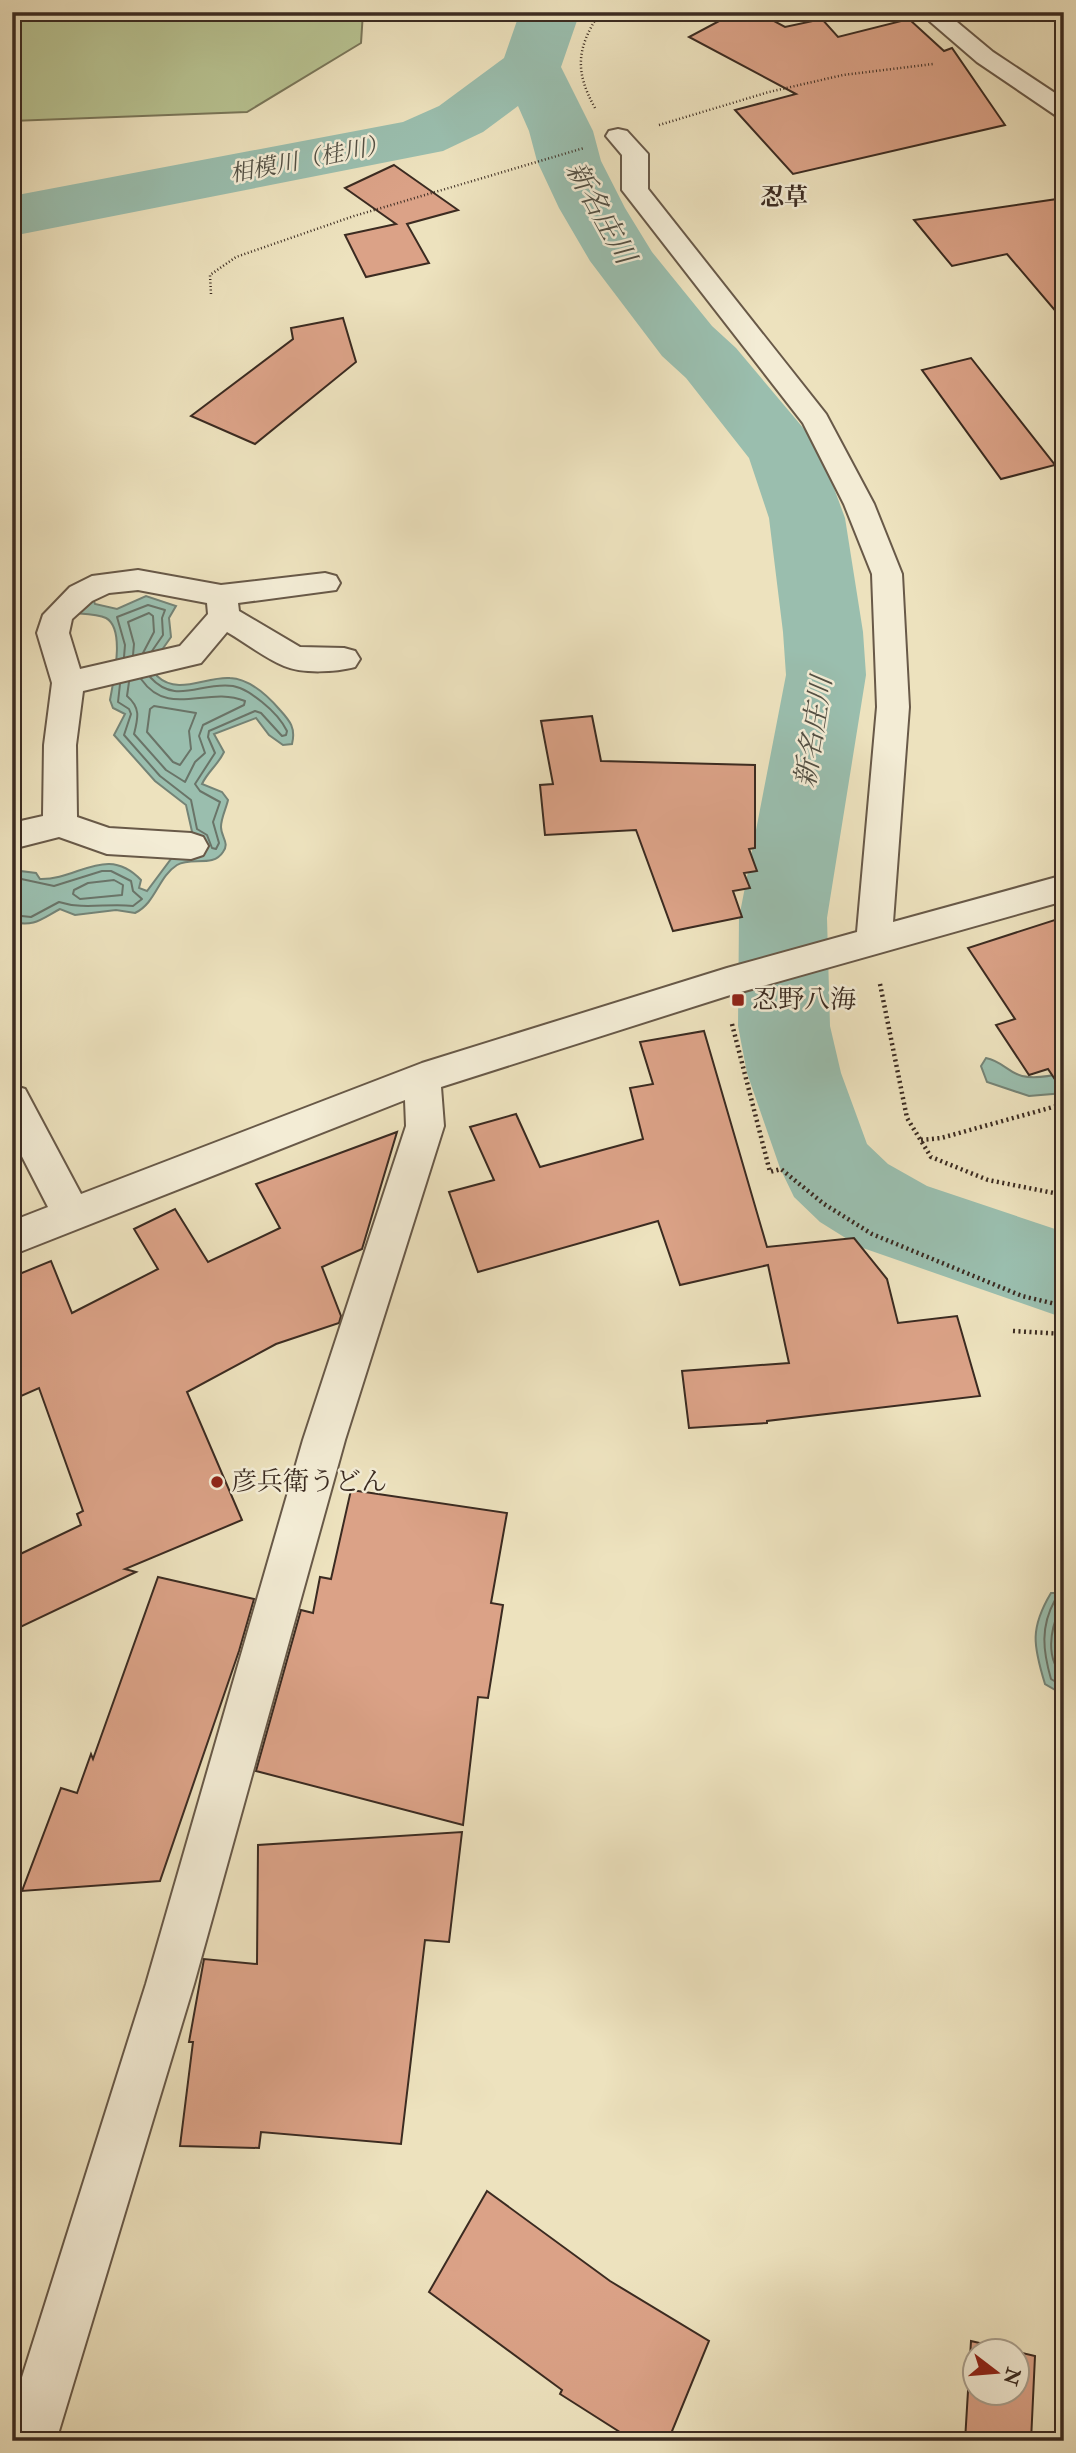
<svg xmlns="http://www.w3.org/2000/svg" width="1076" height="2453" font-family="'IM FELL Double Pica','Noto Serif JP',serif">
<rect width="100%" height="100%" fill="#ede2be"/>
<filter id="stains"><feTurbulence type="fractalNoise" baseFrequency=".00286" numOctaves="4"/><feColorMatrix values="0 0 0 0 .2 0 0 0 0 .09 0 0 0 0 .02 0 0 0 .5 -.17"/></filter>
<radialGradient id="worn" r=".72"><stop offset=".6" stop-color="#630" stop-opacity="0"/><stop offset="1" stop-color="#630" stop-opacity=".3"/></radialGradient>
<path fill="#b8c392" stroke="#7a775a" stroke-width="2" d="M12,12H363L361,43L247,112L12,121Z"/>
<g fill="#9abeae" stroke="#748376" stroke-width="2">
<path d="M91,593L95,604L117,609L146,596L176,606L169,618L171,637L159,654L157,676C178,696 206,676 230,678C250,679 268,696 280,710C290,721 296,728 292,744L283,745L269,735L256,718L214,734L224,752C218,765 208,771 202,784L222,792L228,800C226,809 221,818 221,827C221,837 230,843 223,852C213,868 191,856 177,865C158,877 156,903 135,913L116,910L75,915L60,909C41,919 35,927 12,922V870L36,873L40,879C78,880 107,844 141,880L139,888L147,891L174,855L193,836L186,805L155,781L114,735L125,714L113,708L110,700C113,682 126,629 106,618C97,614 82,614 72,613Z"/>
<path d="M986,1058C1002,1061 1009,1073 1022,1076C1035,1079 1051,1076 1064,1073V1093L1029,1096L987,1082L981,1066Z"/>
<path d="M1051,1593H1064V1695L1045,1684C1033,1645 1030,1628 1051,1593Z"/>
</g>
<g fill="none" stroke-linecap="round" stroke-linejoin="round">
<g stroke="#6a7468" stroke-width="2">
<path d="M133,655L134,644L128,622L149,613L153,616L154,632L143,653"/>
<path d="M124,657L125,645L117,617L148,605L165,610L162,618L163,635L152,651"/>
<path d="M129,682L127,696C141,708 138,718 134,734L166,770L185,782L195,762L205,753L199,736L203,725L244,705L245,701C207,685 169,719 141,679"/>
<path d="M120,684L118,702L129,709L131,714L124,735L160,776L191,800L197,829L207,835L212,848L216,849L219,843L213,822L220,802L200,791L195,784L215,753L208,737L209,731L255,711L261,713L282,736L286,735L287,731C281,719 272,710 262,702C253,695 244,688 233,686C201,681 176,706 150,677"/>
<path d="M154,706L196,713L189,731L191,749L180,765L173,762L147,732L150,709Z"/>
<path d="M12,877L54,886L102,871H111L131,881L133,891L142,899L133,906C107,903 84,910 59,902L31,917L12,915"/>
<path d="M114,880L123,885L122,895L80,899L73,894L74,890L88,883Z"/>
<path d="M1064,1599L1055,1600C1040,1627 1043,1651 1051,1679L1064,1687"/>
<path d="M1064,1608L1060,1609C1050,1630 1045,1659 1064,1677"/>
</g>
<path fill="#9abeae" fill-rule="evenodd" d="M520,12H580L561,67L593,131L601,161L625,208L652,252L712,326L736,348L810,436L821,453L845,518L863,632L866,675L827,918L830,1026L841,1073L867,1144L888,1164L927,1186L1064,1232V1318L860,1247L820,1222L794,1197L780,1168L747,1073L738,1026L739,918L786,675L783,632L769,518L749,458L686,378L662,356L590,261L559,208L537,161L529,131L518,106L483,132L443,151L12,236V196L403,122L439,106L504,58Z"/>
</g>
<g fill="#dba287" stroke="#3b2b21" stroke-width="2" fill-rule="evenodd">
<path d="M736,12H757L785,27L822,19L838,37L909,19L944,51L952,48L1005,125L793,174L735,110L796,94L689,37Z"/>
<path d="M394,165L458,210L407,224L429,263L366,277L345,235L396,224L345,188Z"/>
<path d="M1064,198V321L1007,254L952,266L914,220Z"/>
<path d="M343,318L356,362L255,444L191,416L293,339L291,328Z"/>
<path d="M971,358L1055,465L1001,479L922,370Z"/>
<path d="M592,716L601,761L755,765V848L749,849L757,871L744,873L750,888L733,891L742,917L673,931L636,830L545,835L540,785L553,784L541,721Z"/>
<path d="M1064,917V1093L1048,1069L1029,1075L996,1025L1015,1019L968,948Z"/>
<path d="M704,1031L767,1247L854,1238L887,1279L898,1323L957,1316L980,1396L767,1421V1423L689,1428L682,1371L789,1363L768,1265L680,1285L658,1221L478,1272L449,1192L494,1180L470,1127L516,1114L540,1167L643,1139L630,1088L653,1084L640,1042Z"/>
<path d="M397,1132L362,1249L322,1267L341,1316L339,1323L276,1344L187,1392L242,1520L125,1569L136,1572L12,1631V1558L81,1525L77,1514L83,1511L39,1388L12,1400V1277L51,1261L72,1313L158,1269L134,1229L175,1209L208,1262L280,1228L256,1184Z"/>
<path d="M351,1490L507,1513L491,1603L503,1605L488,1698L478,1697L463,1825L256,1771L301,1610L313,1613L320,1577L331,1579Z"/>
<path d="M158,1577L254,1599L239,1651L160,1881L22,1891L61,1788L77,1793L91,1754L93,1759Z"/>
<path d="M462,1832L449,1942L425,1940L401,2144L261,2132L259,2148L180,2146L193,2042H189L204,1959L257,1964L258,1845Z"/>
<path d="M487,2191L610,2281L709,2341L668,2441H634L560,2394L562,2390L429,2292Z"/>
<path d="M971,2341L1035,2356L1031,2441H965ZM975,2351H1017V2393H975Z"/>
</g>
<g fill="none" stroke-linecap="round" stroke-linejoin="round">
<g stroke="#685948" stroke-width="4">
<g id="minor">
<path d="M919,12H945L993,52L1064,99V117L1055,115L977,62Z"/>
<path d="M618,129L627,131L648,154V189L826,414L874,504L902,574L909,707L893,922L1064,875V901L727,996L441,1087L444,1126L345,1440L194,1984L56,2441H12V2409L146,1984L303,1440L406,1126L405,1100L12,1255V1221L48,1207L12,1137V1085L25,1089L81,1194L422,1063L727,968L857,932L877,707L872,574L844,504L803,423L622,190V155L606,136L609,131Z"/>
<path d="M138,570L221,585L325,573L336,576L340,583L336,590L238,603L239,611L300,647L344,648L355,651L360,659L355,667C336,672 303,674 284,666C265,658 246,643 227,632L201,663L83,691L76,745L77,817L109,828L191,833L203,837L208,846L203,855L191,859L107,854L59,837L12,849V823L43,816L44,745L52,683L37,633L43,615L70,587L92,576ZM138,590L207,603L208,614L180,646L80,669L69,633L72,619L92,601L109,593Z"/>
</g>
</g>
<g stroke="#3b2b21" stroke-width="2.5" stroke-dasharray="1 2.5" stroke-linecap="butt">
<path d="M595,108C574,70 577,48 600,12"/>
<path d="M659,125L769,92L843,75L933,64"/>
<path d="M211,294L210,275L236,257L354,216L584,148"/>
</g>
<g stroke="#3b2b21" stroke-width="4.5" stroke-dasharray="2 3.5" stroke-linecap="butt">
<path d="M880,984L907,1118L931,1157L988,1180L1064,1195"/>
<path d="M732,1024L770,1172L781,1169L824,1204L872,1234L1022,1296L1064,1306"/>
<path d="M921,1140L941,1138L1064,1104"/>
<path d="M1013,1331L1064,1334"/>
</g>
<use href="#minor" fill="#f3ecd5" fill-rule="evenodd"/>
</g>
<g fill="#8f2418" stroke="#f3ecd5" stroke-width="2.5">
<rect x="731" y="993" width="14" height="14" rx="3.5"/>
<circle cx="217" cy="1482" r="7"/>
</g>
<g text-anchor="middle" dominant-baseline="central" stroke-width="5" stroke-linejoin="round" paint-order="stroke">
<g font-size="23" font-style="italic" fill="#535044" stroke="#f3ecd5">
<text transform="translate(309 159) rotate(-11)">相模川（桂川）</text>
</g>
<g font-size="24" font-weight="bold" fill="#3b2b21" stroke="#f3ecd5">
<text x="784" y="197">忍草</text>
</g>
<g font-size="26" fill="#3b2b21" stroke="#f3ecd5" text-anchor="start">
<text x="752" y="1000">忍野八海</text>
<text x="231" y="1482">彦兵衛うどん</text>
</g>
<g font-size="28" font-style="italic" fill="#535044" stroke="#f3ecd5">
<text transform="translate(600 213) rotate(61)">新名庄川</text>
<text transform="translate(814 732) rotate(-81)">新名庄川</text>
</g>
</g>
<rect width="1076" height="2453" fill="none" stroke="#ede2be" stroke-width="42"/>
<rect x="14" y="14" width="1048" height="2425" fill="none" stroke="#3b2b21" stroke-width="3.5"/>
<rect x="21" y="21" width="1034" height="2411" fill="none" stroke="#3b2b21" stroke-width="2"/>
<g transform="translate(996 2372) rotate(106)"><circle r="33" fill="#f3ecd5" stroke="#a99f8d" stroke-width="2"/>
<path d="M0-5L12 26L0 18L-12 26Z" fill="#8f2418"/>
<text y="-10" font-size="19" font-weight="bold" text-anchor="middle" fill="#3b2b21">N</text>
</g>
<rect width="100%" height="100%" filter="url(#stains)"/>
<rect width="100%" height="100%" fill="url(#worn)"/>
</svg>
